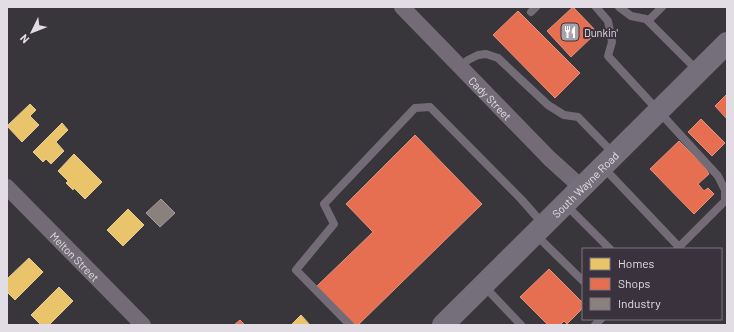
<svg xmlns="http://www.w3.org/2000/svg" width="734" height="332" font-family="Barlow,sans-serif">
<rect width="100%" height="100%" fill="#39363b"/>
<g fill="#e9c46a" stroke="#e7cc8f">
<path d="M30,104L36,110L30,116L39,125L22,142L7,126Z"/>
<path d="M62,123L68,130L56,142L64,151L51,164L46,159L43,162L33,152Z"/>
<path d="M74,154L102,182L85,199L74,188L73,190L66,183L68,181L58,171Z"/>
<path d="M128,209L144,225L123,246L107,230Z"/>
<path d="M29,258L43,272L15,300L7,292V279Z"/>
<path d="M59,287L73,301L49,325H41L31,315Z"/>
<path d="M301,315L310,325H291Z"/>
</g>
<g fill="#e76f51" stroke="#e6907d">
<path d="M573,7L597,32L571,57L547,31Z"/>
<path d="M518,11L580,73L555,98L493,35Z"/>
<path d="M727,94V119L715,106Z"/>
<path d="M701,119L725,143L712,156L688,132Z"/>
<path d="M415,135L482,204L358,325H354L317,286L373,232L346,204Z"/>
<path d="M679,141L704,166L709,174L698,184L704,191L708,188L714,194L694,214L650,169Z"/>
<path d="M549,269L583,303L581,310L567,324L564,321L560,325H548L520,297Z"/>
<path d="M240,320L245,325H234Z"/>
</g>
<path fill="#8a817c" stroke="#a49d9c" d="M161,199L175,213L160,227L146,213Z"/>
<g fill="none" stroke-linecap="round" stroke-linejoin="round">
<g stroke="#736c76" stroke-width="8">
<path d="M596,7L608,21L612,42L608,56L718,176L725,190V201L679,247"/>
<path d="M619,7L631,16L646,19L698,71"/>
<path d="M531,12L536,7"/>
<path d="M648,21L662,7"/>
<path d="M460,67L468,60L478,55L486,54L498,58L548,105L564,115L578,117L614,154"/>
<path d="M603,167L679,247L677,249"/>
<path d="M565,204L610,249"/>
<path d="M535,234L583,281"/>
<path d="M483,285L521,325"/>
<path d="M350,325L296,270L334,224L324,204L415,108L430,107L521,199L543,224"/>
<path d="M595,325L601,319"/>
</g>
<g stroke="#736c76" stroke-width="16">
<path id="s1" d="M402,7L550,159L581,187"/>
<path id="s2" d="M7,187L143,325"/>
</g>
<path stroke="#756e7b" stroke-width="22" id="s3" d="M443,325L727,43"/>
</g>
<defs>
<g id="restaurant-square" transform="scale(1)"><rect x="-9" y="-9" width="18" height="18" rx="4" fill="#a7a3aa" stroke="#3a333e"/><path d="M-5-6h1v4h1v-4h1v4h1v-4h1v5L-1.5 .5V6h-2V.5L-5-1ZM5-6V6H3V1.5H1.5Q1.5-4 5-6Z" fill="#fff"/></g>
</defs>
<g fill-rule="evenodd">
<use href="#restaurant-square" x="570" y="32"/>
</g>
<g text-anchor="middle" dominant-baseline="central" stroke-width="4" stroke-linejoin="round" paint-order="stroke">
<g font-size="11" fill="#e2dde5" stroke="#3a333e" text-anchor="start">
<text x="584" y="32">Dunkin'</text>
</g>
<g font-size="11" fill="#e2dde5" stroke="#3a333e">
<text stroke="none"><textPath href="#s1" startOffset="127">Cady Street</textPath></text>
<text stroke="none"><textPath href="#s3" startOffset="200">South Wayne Road</textPath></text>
<text stroke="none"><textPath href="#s2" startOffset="97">Melton Street</textPath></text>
</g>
</g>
<rect width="734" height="332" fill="none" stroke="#e2dde5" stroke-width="16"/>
<rect x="582" y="248" width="140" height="72" fill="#3a333e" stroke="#7d7781"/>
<rect x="590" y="258" width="20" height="12" fill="#e9c46a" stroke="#7d7781"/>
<text x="618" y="268" font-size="12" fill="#e2dde5">Homes</text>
<rect x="590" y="278" width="20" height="12" fill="#e76f51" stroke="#7d7781"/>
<text x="618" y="288" font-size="12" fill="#e2dde5">Shops</text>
<rect x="590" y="298" width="20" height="12" fill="#8a817c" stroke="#7d7781"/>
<text x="618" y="308" font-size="12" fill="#e2dde5">Industry</text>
<g transform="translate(32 32) rotate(227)" stroke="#3a333e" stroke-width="3" paint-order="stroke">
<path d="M0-3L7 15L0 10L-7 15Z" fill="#e2dde5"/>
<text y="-6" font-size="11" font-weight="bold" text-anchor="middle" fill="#e2dde5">N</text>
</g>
</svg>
